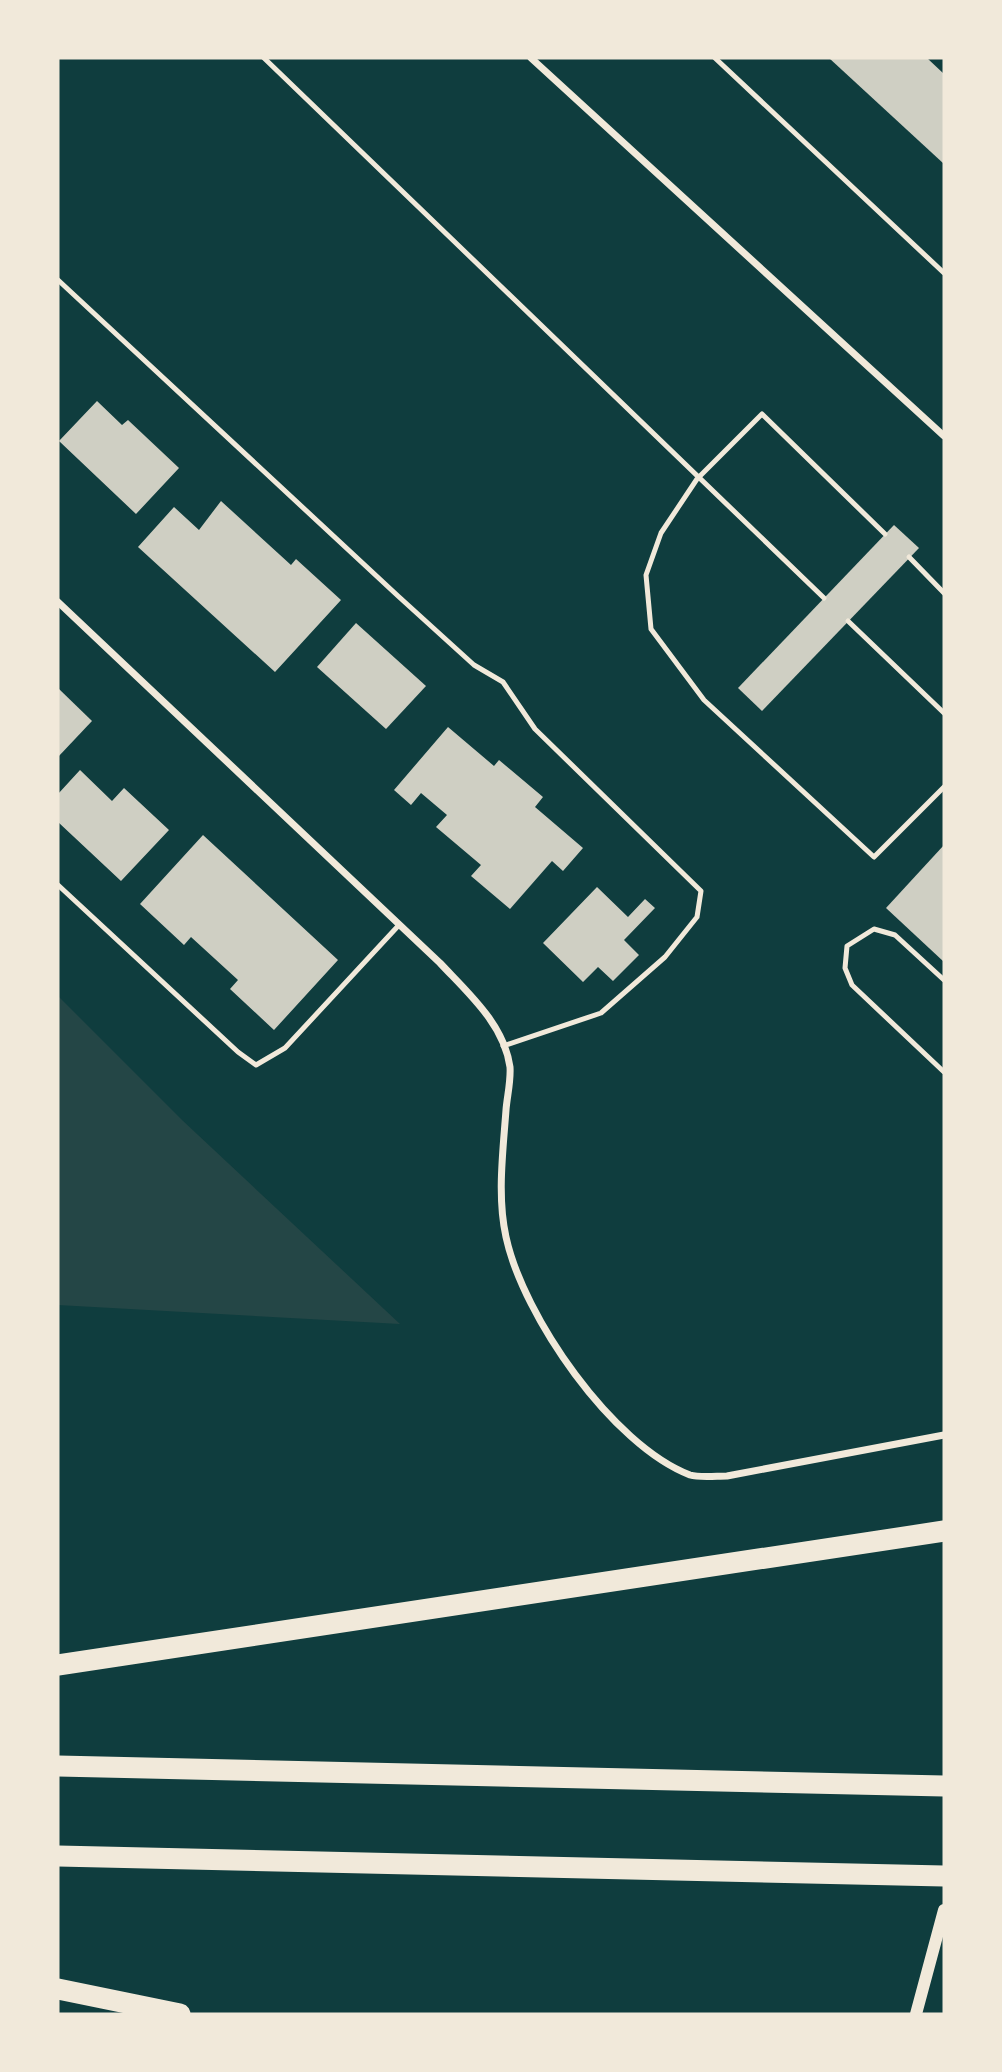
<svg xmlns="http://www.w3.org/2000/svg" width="1002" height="2072" font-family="Karla,sans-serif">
<rect width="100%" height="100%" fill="#0f3d3e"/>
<path fill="#244646" d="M58,996L182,1120L400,1324L58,1305Z"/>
<g fill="#cfcfc3">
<path d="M829,58H927L944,74V164Z"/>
<path d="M97,401L122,425L128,420L179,468L136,514L59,441Z"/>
<path d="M221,501L291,565L296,559L341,600L275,672L138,547L174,507L199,530Z"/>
<path d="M894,525L919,548L762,711L738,688Z"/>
<path d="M356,623L426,686L386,729L317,667Z"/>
<path d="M58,688L92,721L58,757Z"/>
<path d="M448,727L494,766L499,760L543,797L535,807L583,848L563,871L552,861L510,909L471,876L481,865L436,827L447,815L421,793L411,805L394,790Z"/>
<path d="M80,770L112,801L124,788L169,830L121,881L58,822V794Z"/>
<path d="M203,835L338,960L274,1030L230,989L238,980L191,937L184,945L140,904Z"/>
<path d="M944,845V962L886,908Z"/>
<path d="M597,887L628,917L645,899L655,908L624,940L639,955L613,981L598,967L583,982L543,943Z"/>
</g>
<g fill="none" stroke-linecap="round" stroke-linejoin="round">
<g stroke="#f1e9da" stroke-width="5">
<path d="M264,58L824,598"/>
<path d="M715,58L944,273"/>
<path d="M58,280L398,596L474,665L503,682L535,729L701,891L697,917L665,957L601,1013L503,1046"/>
<path d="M885,534L762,414L697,479L661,533L646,575L651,629L704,700L874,857L944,787"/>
<path d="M909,557L944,593"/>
<path d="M848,621L944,713"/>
<path d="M58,885L238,1052L256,1065L285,1048L399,925"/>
<path d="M944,980L895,935L874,929L847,946L845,968L852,985L944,1072"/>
</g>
<g stroke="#f1e9da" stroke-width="7">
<path d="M531,58L944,436"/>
<path d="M58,602L440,963C468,993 504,1024 510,1067C511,1081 507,1097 506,1110C503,1151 497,1197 506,1237C523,1316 612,1445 690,1475C700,1478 716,1476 727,1476L944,1435"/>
</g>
<path stroke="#f1e9da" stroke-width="12" d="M916,2014L944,1910"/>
<g stroke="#f1e9da" stroke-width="21">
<path d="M58,1665L944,1531"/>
<path d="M58,1766L944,1786"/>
<path d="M58,1856L944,1876"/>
<path d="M58,1989L180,2014"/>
</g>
</g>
<rect width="1002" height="2072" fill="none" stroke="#f1e9da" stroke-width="119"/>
</svg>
